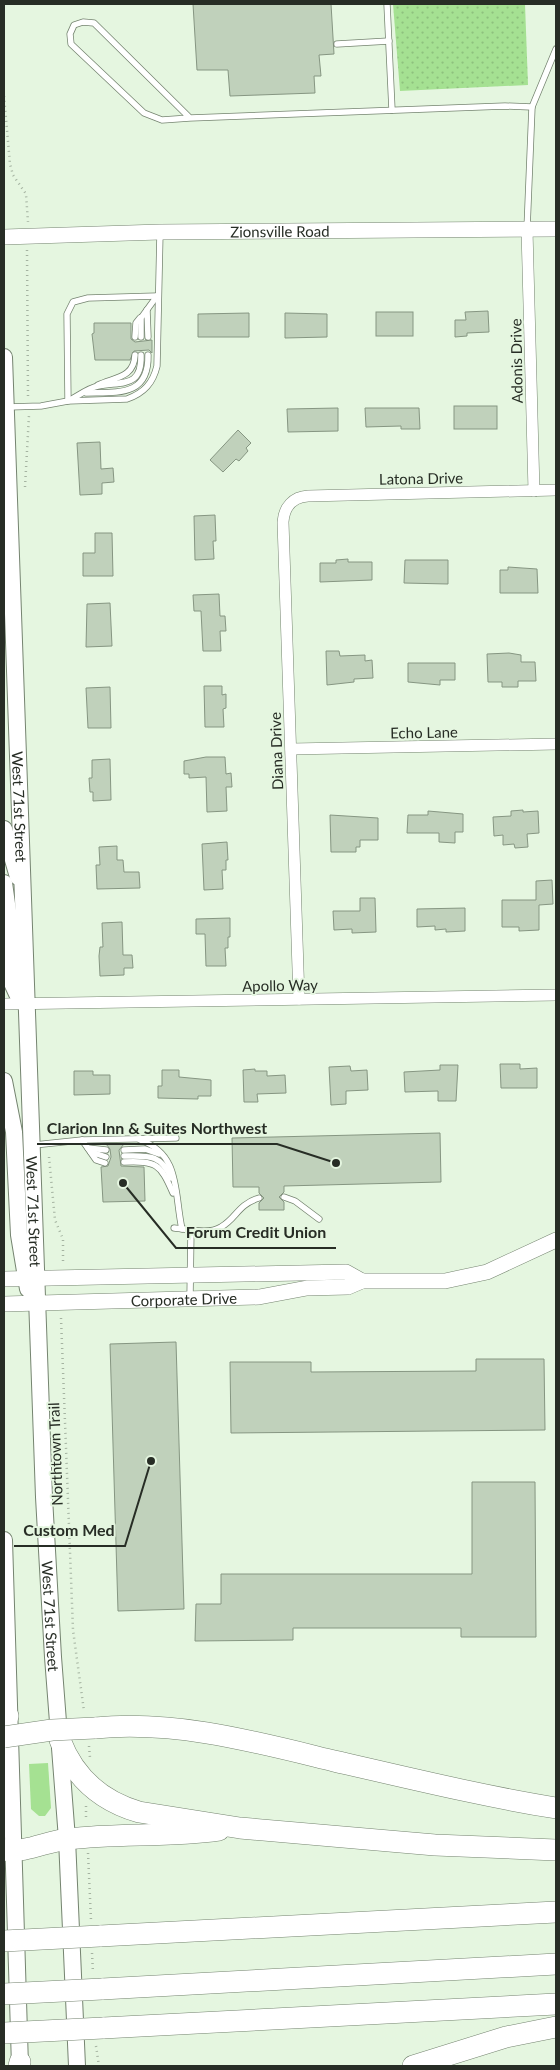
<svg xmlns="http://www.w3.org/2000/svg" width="560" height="2070" font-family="Lato,sans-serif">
<defs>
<pattern id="park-dots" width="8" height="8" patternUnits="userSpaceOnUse" patternTransform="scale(1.25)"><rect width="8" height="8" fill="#a5e192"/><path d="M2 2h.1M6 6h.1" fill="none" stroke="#8ec17e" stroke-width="1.8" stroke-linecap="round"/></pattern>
</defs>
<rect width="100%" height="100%" fill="#e5f6e0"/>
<path fill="#a5e192" d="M48,1763L51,1808L45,1816H39L31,1809L29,1764Z"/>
<path fill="url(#park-dots)" d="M393,4H525L528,85L400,91Z"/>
<g fill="#c0d1bb" stroke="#869682">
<path d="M193,4H331L334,54L319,55L321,76H314L315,93L230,96L228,70H197Z"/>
<path d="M488,311L489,332L467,333V336L455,337V320H466L465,312Z"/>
<rect x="376" y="312" width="37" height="24"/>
<path d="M249,313V337H198V314Z"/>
<path d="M285,313L327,314V337L285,338Z"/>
<path d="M94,323H131V339L135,342L152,340V353L149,350L134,351L130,360H95L92,334L94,333Z"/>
<rect x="454" y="406" width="43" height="23"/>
<path d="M338,408V431L288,432L287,409Z"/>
<path d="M365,408H419L420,429H401V426L366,427Z"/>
<path d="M238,430L251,443L246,448L248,451L239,461L236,459L223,472L210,460Z"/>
<path d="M100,442L101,469L113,468L114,482L102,483V494L80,495L77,443Z"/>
<path d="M215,515L216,541H213L214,559L195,560L194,516Z"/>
<path d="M95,533H112L113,576H83V553H95Z"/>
<path d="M348,559V562H372V580L320,582V563H336V560Z"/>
<path d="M405,560H448V584L404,583Z"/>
<path d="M508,567L537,569L538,593H500V570H508Z"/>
<path d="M219,594L220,616H225L226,631H220L221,651H203L201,611H194L193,595Z"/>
<path d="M110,603L112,646L86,647L87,604Z"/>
<path d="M326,651H339L340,656L365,655V661L372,660L373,678L354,679V682L327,685Z"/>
<path d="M509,653L521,655V662H535L536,681H518V687H502V682H488L487,654Z"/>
<path d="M408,663H455V680H440V685L408,682Z"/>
<path d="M204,686H222V695L226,694V708L223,709L224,727H205Z"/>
<path d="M110,687L111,728H88L86,688Z"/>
<path d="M206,757H225L226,774L231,773L232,787H226L227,811L207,812L206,777L189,778V774H184V761Z"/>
<path d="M110,759L111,800L93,801V792H90L89,778H92V760Z"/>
<path d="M523,810V812L538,811L539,833L527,834L528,847L515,848L514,844L503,845V835L494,836L493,817L511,816V811Z"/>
<path d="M428,811L463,814V832H455V843L439,842V833H407L408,815H428Z"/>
<path d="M330,815L378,818V840H360V847H356V852H331Z"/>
<path d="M227,842L228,860H226V870H222L223,889L204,890L202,844Z"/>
<path d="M117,846V860H123L124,872H139L140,888L97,889L96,865H100L99,847Z"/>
<path d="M552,880L553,904L539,905V930L519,931V927H502V900H536V881Z"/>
<path d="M360,898H375L376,932L352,933V929L334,930L333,911H360Z"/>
<path d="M465,908V931L446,932V929L435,930V926L417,927V909Z"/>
<path d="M230,918V937H228V948H225L226,966H206L205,934H196V919Z"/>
<path d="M122,922L123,955H132L133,968H124V975L100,976L99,956L100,947H103L102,923Z"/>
<path d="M500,1064H520V1069L537,1068V1088H501Z"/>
<path d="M440,1065H458L456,1101H438V1091L405,1092L404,1072L440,1070Z"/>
<path d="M350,1066L351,1071L367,1070L368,1090L346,1091V1104L331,1105L329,1067Z"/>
<path d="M255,1069V1071H267V1076L285,1075L286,1093L257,1094L258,1102H244L243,1070Z"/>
<path d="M162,1070H179V1077L211,1080V1096H198V1099L158,1098V1086H162Z"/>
<path d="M74,1071H93V1075H110V1094L74,1095Z"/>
<path d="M440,1133L441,1182L284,1186V1192L279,1197L284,1202V1210H259V1203L264,1198L259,1193V1187H233L232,1138Z"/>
<path d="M106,1144H124L119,1150L121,1166L144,1167L145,1201L103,1202L101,1167L108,1166L111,1157L110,1149Z"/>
<path d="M176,1342L184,1609L118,1611L110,1344Z"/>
<path d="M476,1359H544L545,1430L231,1433L230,1362H311V1372L476,1371Z"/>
<path d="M472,1482H535L536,1637H461V1628H293V1640L195,1641L196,1604H221V1574H472Z"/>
</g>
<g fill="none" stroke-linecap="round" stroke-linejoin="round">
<g stroke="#758470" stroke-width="7">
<g id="service">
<path d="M387,4L392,110"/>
<path d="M337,44L389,41"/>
<path d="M190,118L162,120L144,113L71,44L70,34L74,25L83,22L94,23L190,118L505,106L532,107"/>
<path d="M527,229L532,107L556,49"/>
<path d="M147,310L148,337"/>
<path d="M135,337L136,323L140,318"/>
<path d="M141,337V318L157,296"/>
<path d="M98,385C115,377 134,378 135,355"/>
<path d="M86,393C117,392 149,397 148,355"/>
<path d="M70,400C78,396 88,388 98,386C121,381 142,389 141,355"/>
<path d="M68,401L67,314L73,302L88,298L157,296"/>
<path d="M8,407L41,406L68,401L127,399C144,393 153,383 157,366L160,233"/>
<path d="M82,1140L96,1160L105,1163"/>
<path d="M140,1140C181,1154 174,1193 182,1229"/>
<path d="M34,1145L82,1140L176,1138"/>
<path d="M88,1148L106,1150"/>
<path d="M124,1150L145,1149L159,1154"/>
<path d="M91,1152L106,1157"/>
<path d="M124,1156C147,1156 161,1153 171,1178"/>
<path d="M124,1162C156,1161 160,1163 173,1193"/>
<path d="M284,1197L295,1201L319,1219"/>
<path d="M174,1228C188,1229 208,1235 221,1227C237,1218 237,1205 259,1198"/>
<path d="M190,1297L191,1230"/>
</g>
</g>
<g stroke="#758470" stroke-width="12">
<g id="minor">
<path d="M527,230L534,491"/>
<path d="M291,749L556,744"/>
<path d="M299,999L283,522C284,507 293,497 308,496L556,490"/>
<path d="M4,1004L556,995"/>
</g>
</g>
<g stroke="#758470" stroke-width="16">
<g id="tertiary">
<path id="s1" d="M4,237L160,232L556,229"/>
<path d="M4,1279L346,1272L362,1281"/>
<path id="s2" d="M4,1304L259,1297L307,1288L348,1287L362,1281H445L487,1272L556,1240"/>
</g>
</g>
<g stroke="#758470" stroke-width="18">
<g id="secondary">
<path id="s3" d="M4,357L44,1497L53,1657L67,1839L77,2066"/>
<path d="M4,829L18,877"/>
<path d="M4,883L8,911L12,983L18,996L27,1004"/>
<path d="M4,1081L14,1132L19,1235L28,1289"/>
<path d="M4,1540L20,2066"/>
</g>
</g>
<g stroke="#758470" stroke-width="22">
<g id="motorway">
<path d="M4,1727L8,1716"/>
<path d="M95,1728C176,1720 256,1742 334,1761C408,1778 482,1796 556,1808"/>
<path d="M60,1740C74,1777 101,1801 139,1812L240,1828L435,1845L556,1850"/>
<path d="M4,1850C26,1853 47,1841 68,1839C118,1833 169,1837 219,1830"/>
<path d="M100,1936L556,1912"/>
<path d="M102,1989L556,1964"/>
<path d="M103,2028L556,2004"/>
<path d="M19,2066L20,2062"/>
<path d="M413,2066L506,2037L556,2027"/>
</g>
</g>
<g stroke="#a5b3a1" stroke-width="2.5" stroke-dasharray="1 4" stroke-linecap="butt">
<path d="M4,96L10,164L13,175L26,194L28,222"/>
<path d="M27,250L28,397"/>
<path d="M25,487L29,415"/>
<path d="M49,1157L55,1220L63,1239V1265"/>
<path d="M61,1318L73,1630L84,1711"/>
<path d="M89,1746L90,1758"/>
<path d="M86,1806V1820"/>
<path d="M88,1853L91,1920"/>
<path d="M92,1953L93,1973"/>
<path d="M96,2046L99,2066"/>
</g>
<use href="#service" stroke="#fff" stroke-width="5.5"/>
<use href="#minor" stroke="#fff" stroke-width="11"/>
<use href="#tertiary" stroke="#fff" stroke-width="15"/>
<use href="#secondary" stroke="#fff" stroke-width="16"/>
<use href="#motorway" stroke="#fff" stroke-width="21"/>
<g stroke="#758470" stroke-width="22" stroke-linecap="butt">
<g id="motorway-bridge">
<path d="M4,1737L52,1730L95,1728"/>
<path d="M4,1941L100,1936"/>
<path d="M4,1994L102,1989"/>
<path d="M4,2033L103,2028"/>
</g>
</g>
<use href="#motorway-bridge" stroke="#fff" stroke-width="21"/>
</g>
<g text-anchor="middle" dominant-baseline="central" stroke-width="4" stroke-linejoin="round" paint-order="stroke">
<g font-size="15" fill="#272d25" stroke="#e5f6e0">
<text stroke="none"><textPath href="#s1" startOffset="276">Zionsville Road</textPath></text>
<text transform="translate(516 361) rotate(-91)">Adonis Drive</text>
<text transform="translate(421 478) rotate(-1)">Latona Drive</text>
<text transform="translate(424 732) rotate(-1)">Echo Lane</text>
<text transform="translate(276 751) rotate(-92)">Diana Drive</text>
<text stroke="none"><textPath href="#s3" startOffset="450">West 71st Street</textPath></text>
<text transform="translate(280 985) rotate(-1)">Apollo Way</text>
<text stroke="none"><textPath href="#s3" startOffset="855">West 71st Street</textPath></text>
<text stroke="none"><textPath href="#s2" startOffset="180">Corporate Drive</textPath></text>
<text transform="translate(55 1454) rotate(-92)">Northtown Trail</text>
<text stroke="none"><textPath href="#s3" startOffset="1260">West 71st Street</textPath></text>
</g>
</g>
<path fill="none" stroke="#272d25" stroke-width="2" d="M336 1163L277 1144H37M123 1183L176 1248H336M151 1461L125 1546H14"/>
<g fill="#272d25" stroke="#e5f6e0" stroke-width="2">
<circle cx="336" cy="1163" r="5"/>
<circle cx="123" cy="1183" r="5"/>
<circle cx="151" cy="1461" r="5"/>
</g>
<g font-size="16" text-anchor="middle" font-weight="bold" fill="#272d25" stroke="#e5f6e0" stroke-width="4" stroke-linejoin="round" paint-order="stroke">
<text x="157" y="1134">Clarion Inn &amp; Suites Northwest</text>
<text x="256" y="1238">Forum Credit Union</text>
<text x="69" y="1536">Custom Med</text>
</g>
<rect width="560" height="2070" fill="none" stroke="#272d25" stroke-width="10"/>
</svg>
